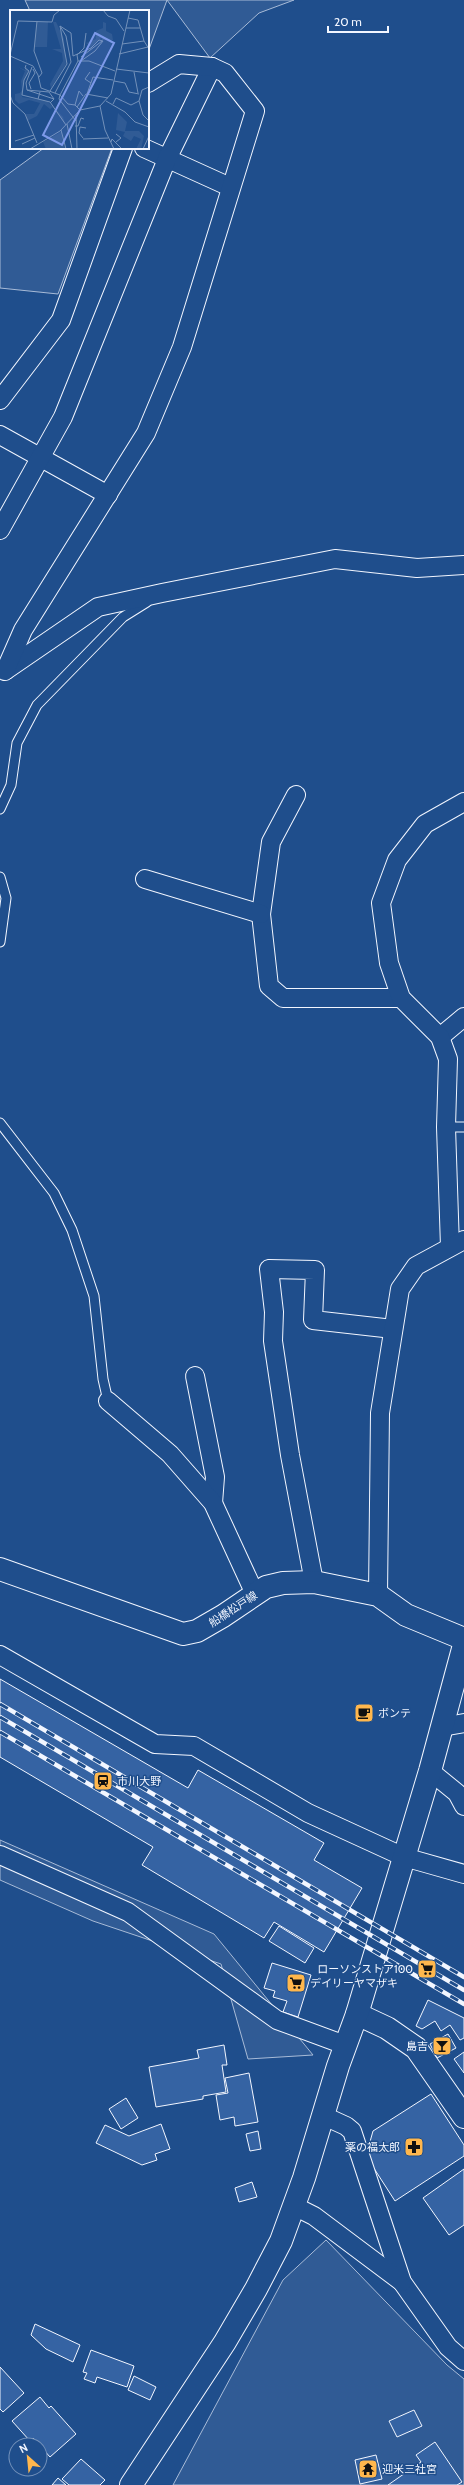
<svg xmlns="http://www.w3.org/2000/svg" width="464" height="2485" font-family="Cabin,'Noto Sans JP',sans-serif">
<rect width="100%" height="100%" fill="#1f4e8c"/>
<g fill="#305b95" stroke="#a8bbd7">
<path d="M25,0H294L259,13L210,58L167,0L148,52V11H30Z"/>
<path d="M44,148H112L58,294L0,288V180Z"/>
<path d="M0,1840L214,1934L313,2055L248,2059L221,1964L93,1921L0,1880Z"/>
<path d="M326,2240L447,2365L464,2379V2485H173L283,2280Z"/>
</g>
<g fill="#3563a3" stroke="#f2f6ff">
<path d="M0,1679L188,1788L198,1770L324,1843L314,1860L362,1888L324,1952L274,1922L264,1938L142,1865L153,1847L0,1757Z"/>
<path d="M279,1926L314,1948L305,1963L269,1941Z"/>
<path d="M272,1963L311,1975L298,2017L283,2012L287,2001L273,1997L275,1991L264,1988Z"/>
<path d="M428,2000L464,2018V2038L460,2040L450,2025L441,2031L435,2021L422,2029L416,2026Z"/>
<path d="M448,2034L456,2048L437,2058L430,2044Z"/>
<path d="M224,2045L227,2065H222L226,2092L203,2096V2099L156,2107L149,2067L199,2058L197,2050Z"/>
<path d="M464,2052V2073L454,2059Z"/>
<path d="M249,2073L258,2122L235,2126L234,2117L220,2120L216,2095L228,2093L225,2078Z"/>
<path d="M431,2094L464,2145V2156L395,2201L366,2156L373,2131Z"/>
<path d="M126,2098L138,2118L121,2129L109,2109Z"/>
<path d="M161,2124L170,2149L155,2154L157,2160L142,2165L96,2143L105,2125L129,2136Z"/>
<path d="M258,2131L261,2149L250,2151L246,2134Z"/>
<path d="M464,2169V2225L449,2235L423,2198Z"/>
<path d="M252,2182L257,2197L239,2202L235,2188Z"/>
<path d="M35,2324L80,2345L73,2362L46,2349L31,2335Z"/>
<path d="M91,2350L134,2366L127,2387L97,2377L95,2383L84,2379L87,2373L83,2372Z"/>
<path d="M0,2367L24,2393L3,2412L0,2409Z"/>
<path d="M134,2376L156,2387L150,2400L128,2390Z"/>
<path d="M40,2397L49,2408L51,2406L76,2434L50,2457L33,2438L30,2441L12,2421Z"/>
<path d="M414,2410L422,2426L397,2437L389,2421Z"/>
<path d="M435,2442L462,2482L457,2485H388L421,2462L416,2455Z"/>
<path d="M376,2455L382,2479L360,2484L355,2460Z"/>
<path d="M81,2459L105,2480L100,2485H69L62,2479Z"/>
<path d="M58,2478L66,2485H52Z"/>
</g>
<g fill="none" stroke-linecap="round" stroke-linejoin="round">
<g stroke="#f2f6ff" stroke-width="11">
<g id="service">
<path d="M0,809L11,785L17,743L37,705L123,617L147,602"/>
<path d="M0,877L6,898L0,942"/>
<path d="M0,1123L54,1193L72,1230L94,1296L103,1379L108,1401"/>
<path d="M446,1127H464"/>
</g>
</g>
<g stroke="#f2f6ff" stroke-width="20">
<g id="minor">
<path d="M144,148L230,187"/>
<path d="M0,400L61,320L123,148"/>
<path d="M0,435L108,495"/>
<path d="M0,530L63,417L167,159L212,67"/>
<path d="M6,670L98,607L162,593L335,559L417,568L464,565"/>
<path d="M5,671L23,630L146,433L182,347L255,111L225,73L212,67L179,64L148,83"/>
<path d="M296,795L271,842L261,914L269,986L283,998H401"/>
<path d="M145,879L261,914"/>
<path d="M440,1037L464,1017"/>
<path d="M450,1247L446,1127L448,1059L440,1037L401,998L389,963L381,903L397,860L425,824L464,802"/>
<path d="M195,1376L215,1477L213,1503"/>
<path d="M108,1401L170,1454L213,1503L255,1594"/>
<path d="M314,1582L290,1455L273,1341L274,1312L269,1269L315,1270L313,1320L393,1329"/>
<path d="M378,1595L380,1413L400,1289L416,1266L464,1240"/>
<path d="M0,1655L155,1744L194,1746L308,1813L404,1857L464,1874"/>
<path d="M442,1727L464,1723"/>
<path d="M430,1771L457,1793L464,1806"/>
<path d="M0,1855L128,1912L277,2020L345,2045"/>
<path d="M324,2116L346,2126L352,2131L402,2282L448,2347L464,2361"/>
<path d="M294,2206L314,2216L402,2282"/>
</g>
</g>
<g stroke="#f2f6ff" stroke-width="24">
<g id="tertiary">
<path d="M357,2014L387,2028L416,2048L464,2117"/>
<path d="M131,2485L225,2342L256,2289L281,2241L304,2178L338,2066L357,2014L430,1771L464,1645"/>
</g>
</g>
<g stroke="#f2f6ff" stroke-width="24">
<path id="primary" d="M0,1569L183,1634L197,1631L223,1616L266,1587L283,1583L314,1582L378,1595L406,1615L464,1639"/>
</g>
<use href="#service" stroke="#1f4e8c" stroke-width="9"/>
<use href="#minor" stroke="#1f4e8c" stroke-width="18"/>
<use href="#tertiary" stroke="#1f4e8c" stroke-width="22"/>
<use href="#primary" stroke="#1f4e8c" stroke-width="22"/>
<g stroke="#f2f6ff" stroke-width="4.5">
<g id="rail">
<path d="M0,1704L464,1977"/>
<path d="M0,1717L464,1990"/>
<path d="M0,1732L464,2004"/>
</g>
</g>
<use href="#rail" stroke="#1f4e8c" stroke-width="3" stroke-dasharray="9" stroke-linecap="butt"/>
</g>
<defs>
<g id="cafe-square" transform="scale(1)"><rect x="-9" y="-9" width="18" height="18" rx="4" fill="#ffb74d" stroke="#1f4e8c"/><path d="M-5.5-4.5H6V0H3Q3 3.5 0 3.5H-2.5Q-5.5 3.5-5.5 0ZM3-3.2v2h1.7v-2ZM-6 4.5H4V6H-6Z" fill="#111"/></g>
<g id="station-square" transform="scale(1)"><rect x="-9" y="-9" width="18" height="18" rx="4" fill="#ffb74d" stroke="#1f4e8c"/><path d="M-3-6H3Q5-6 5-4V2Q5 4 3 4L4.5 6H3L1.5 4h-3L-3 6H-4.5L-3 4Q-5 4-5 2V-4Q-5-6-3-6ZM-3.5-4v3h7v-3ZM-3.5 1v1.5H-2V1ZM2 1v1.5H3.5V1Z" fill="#111"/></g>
<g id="supermarket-square" transform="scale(1)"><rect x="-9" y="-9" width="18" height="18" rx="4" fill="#ffb74d" stroke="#1f4e8c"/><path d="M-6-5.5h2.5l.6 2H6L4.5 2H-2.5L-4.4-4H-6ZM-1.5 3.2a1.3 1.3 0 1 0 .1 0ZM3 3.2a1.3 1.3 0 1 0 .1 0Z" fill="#111"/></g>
<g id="bar-square" transform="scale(1)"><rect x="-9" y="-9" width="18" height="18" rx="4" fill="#ffb74d" stroke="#1f4e8c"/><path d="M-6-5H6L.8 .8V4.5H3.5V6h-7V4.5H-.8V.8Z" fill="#111"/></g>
<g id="pharmacy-square" transform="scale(1)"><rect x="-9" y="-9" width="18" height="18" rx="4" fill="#ffb74d" stroke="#1f4e8c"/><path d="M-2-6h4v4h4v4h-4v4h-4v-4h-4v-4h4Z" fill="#111"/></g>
<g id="temple-square" transform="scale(1)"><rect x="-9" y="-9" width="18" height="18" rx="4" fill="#ffb74d" stroke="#1f4e8c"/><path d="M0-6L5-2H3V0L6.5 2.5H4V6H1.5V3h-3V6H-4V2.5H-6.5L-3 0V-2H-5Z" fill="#111"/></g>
</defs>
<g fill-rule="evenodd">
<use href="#cafe-square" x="364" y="1713"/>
<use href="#station-square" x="103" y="1781"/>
<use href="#supermarket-square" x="427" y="1969"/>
<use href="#supermarket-square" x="296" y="1983"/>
<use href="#bar-square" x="442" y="2046"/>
<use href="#pharmacy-square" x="414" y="2147"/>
<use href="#temple-square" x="368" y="2469"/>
</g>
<g text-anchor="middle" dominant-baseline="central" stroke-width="3" stroke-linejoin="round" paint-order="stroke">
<g font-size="11" fill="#f2f6ff" stroke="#1f4e8c">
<text transform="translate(233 1609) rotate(-33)">船橋松戸線</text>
</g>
<g font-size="11" fill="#f2f6ff" stroke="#1f4e8c" text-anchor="start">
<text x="378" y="1713">ボンテ</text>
<text x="117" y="1781">市川大野</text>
<text x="413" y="1969" text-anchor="end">ローソンストア100</text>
<text x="310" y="1983">デイリーヤマザキ</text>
<text x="428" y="2046" text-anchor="end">島吉</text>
<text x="400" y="2147" text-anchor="end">薬の福太郎</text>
<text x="382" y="2469">迎米三社宮</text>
</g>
</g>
<g transform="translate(10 10)">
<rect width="139" height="139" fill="#1f4e8c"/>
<path d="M27,12H38L37,37H25ZM43,12H46L54,29L56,54L41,78L40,74L53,51L52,43L42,39H51ZM93,12L96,13V21L102,24L103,30H92V27L81,37L76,33L86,29V21L93,18ZM8,57L15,60L16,57L19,61L13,73L12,87L37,91L53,107L55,114L43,97L40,99L34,94L27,106L17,111L16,104H24L30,93L19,90L9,94L5,90V84L10,83L12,80L11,71L15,61ZM108,103L117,112L115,121H129L134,126L131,139H126L131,129L124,126L121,131L113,126L115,122L106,120ZM51,122L55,139H36L33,132Z" fill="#305b95"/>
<path fill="none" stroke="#7391ba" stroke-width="1" d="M93,0L98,6L106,9L114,21M118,8L128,10L134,31L139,39M27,11L24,41L32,63L29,67M116,18H130M112,34L134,31M109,44L138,37M0,45L8,11L42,12L44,5L50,0M0,46L23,56L28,65L31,78L50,85L58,94L65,95L70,100L90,96L95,120L104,139M71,47L92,31M68,51L67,45L74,38L76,23M16,55L15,58L19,61L14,70L12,85L28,89M22,57L16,73L17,80L39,82M106,59L139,63M80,62L75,69L81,73M124,62L128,83M104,71L115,73L119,82L129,84M139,77L132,80L129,91L133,105L139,111M21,79L19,73L25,63L23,59M17,80L44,89M40,81L57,54L50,16L61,23L63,46L81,38L89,30L93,31L85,41L71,51M30,82L28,89L40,92L56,115M39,82L44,89L40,93M45,83L61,52L56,26L50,16M77,84L83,67L103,70M0,85L3,93L15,104L27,133M50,85L68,51H79L105,61M50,85L49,89L66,111M96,91L115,102L125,112L139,117M103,94L106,88L121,95L129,91M65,95L69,81L73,86M90,96L101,84L120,0M67,97L76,84L98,88M66,105L67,139M57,114L62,139M65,116H68L71,108L74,109M51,120L56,139M73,128L69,123L70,117L76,118M73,129L98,128M5,131L24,125M101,132L102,129L112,139M106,132L111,128L106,124M12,134L25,128M20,139L50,121L70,100M133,139L139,126"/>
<path fill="#7d9aea" fill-opacity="0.15" stroke="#7d9aea" stroke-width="2" d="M85,23L104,33L52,135L33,125Z"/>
<rect width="139" height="139" fill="none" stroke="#f2f6ff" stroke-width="2"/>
</g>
<g transform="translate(28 2457) rotate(333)"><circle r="19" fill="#1f4e8c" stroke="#7391ba"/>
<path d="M0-3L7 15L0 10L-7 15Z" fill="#ffb74d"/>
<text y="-6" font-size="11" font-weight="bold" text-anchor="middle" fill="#f2f6ff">N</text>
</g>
<path d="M328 26v6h60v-6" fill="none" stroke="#f2f6ff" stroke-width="2"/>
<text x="334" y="26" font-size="12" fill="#f2f6ff" stroke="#1f4e8c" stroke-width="3" paint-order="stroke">20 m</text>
</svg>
